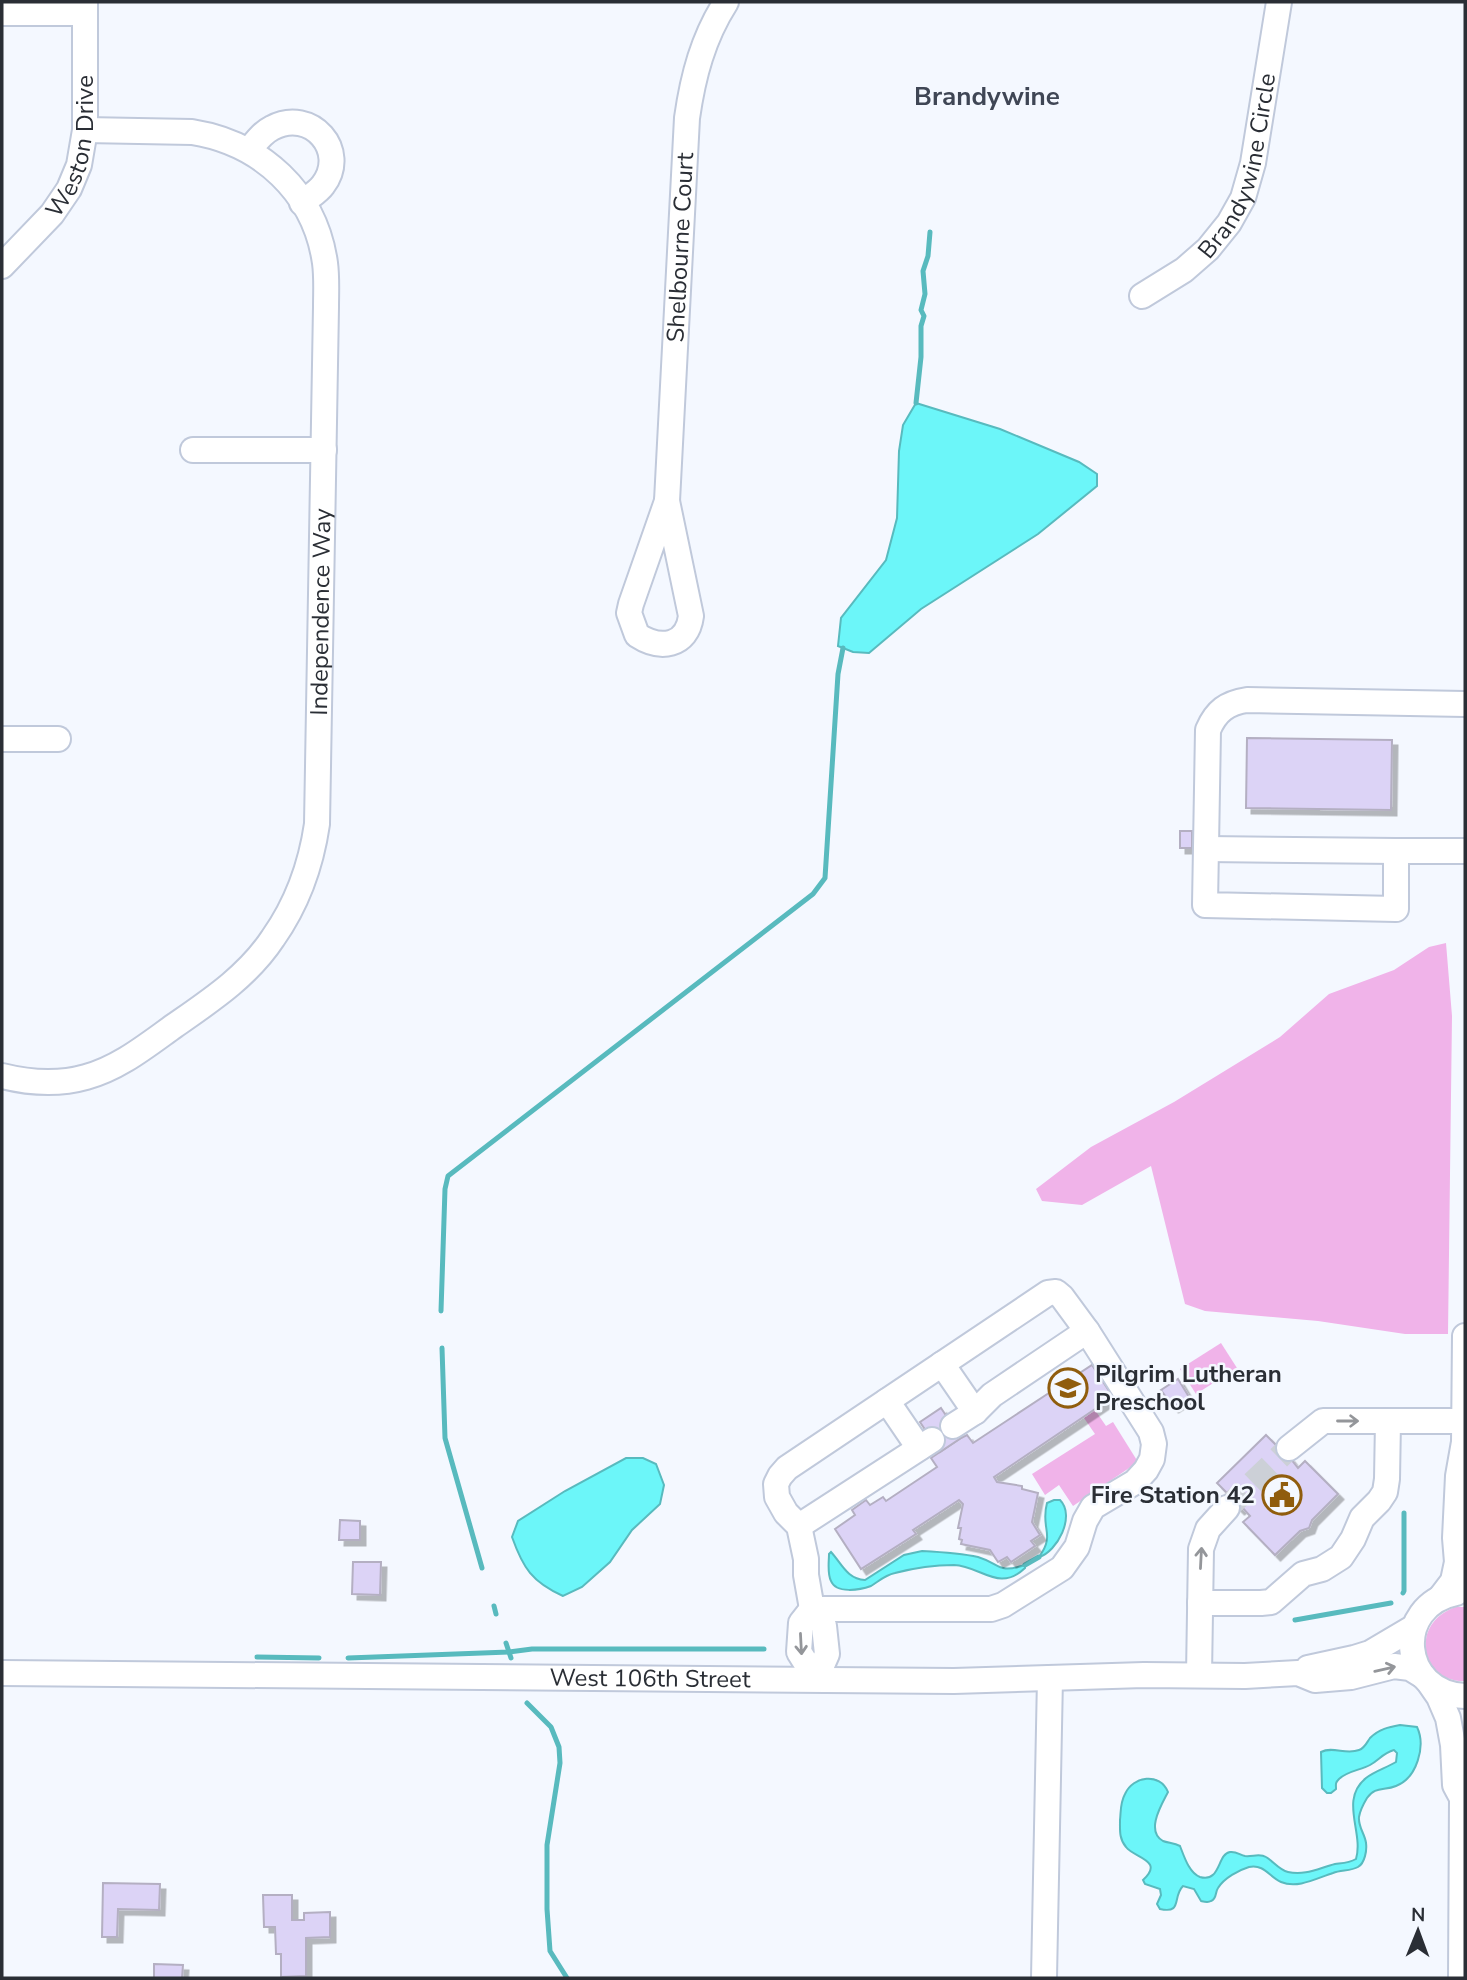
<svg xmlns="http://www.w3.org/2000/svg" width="1467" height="1980" font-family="'Nunito Sans',sans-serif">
<defs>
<filter id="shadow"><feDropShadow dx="5.5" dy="5.5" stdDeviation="0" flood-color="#0004"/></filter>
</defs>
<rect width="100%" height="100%" fill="#f4f8ff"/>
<g fill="#f0b3e9">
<path d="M1446,943L1452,1016L1448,1334H1405L1318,1321L1205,1311L1185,1304L1151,1166L1082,1205L1042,1201L1036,1189L1091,1147L1174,1102L1280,1037L1329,994L1394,970L1429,947Z"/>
<path d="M1221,1343L1237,1368L1196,1394L1180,1369Z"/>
<path d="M1095,1410L1106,1426L1113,1422L1138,1462L1073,1506L1059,1485L1045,1495L1032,1474L1095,1434L1084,1418Z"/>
<path d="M1456,1607H1465V1681C1421,1683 1408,1623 1456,1607Z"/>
</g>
<g fill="#6cf6f9" stroke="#58babe" stroke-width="2">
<path d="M916,403L1000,429L1079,462L1097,474V486L1038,534L921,609L869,653L853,652L838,646L841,618L886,560L897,518L899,451L903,425Z"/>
<path d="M626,1458H643L656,1464L664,1485L660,1504L632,1530L610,1562L582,1587L563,1596C532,1582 523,1568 512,1537L518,1521L565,1491Z"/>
<path d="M1054,1500H1060C1076,1516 1057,1552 1039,1557C1056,1534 1040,1529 1047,1503Z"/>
<path d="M922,1551C941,1552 960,1553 978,1557C1001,1564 997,1574 1025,1565V1568C999,1593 981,1566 954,1565C935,1565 914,1568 895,1573C885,1575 879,1581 871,1586C860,1590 836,1594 831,1581C827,1573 829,1562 829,1554L831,1552C842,1564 847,1579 865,1580L904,1555Z"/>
<path d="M1400,1725L1417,1727C1426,1746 1417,1778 1396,1786C1384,1791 1375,1786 1367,1798C1364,1803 1360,1811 1359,1817C1358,1827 1365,1834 1366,1843C1367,1850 1365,1863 1358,1867C1351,1871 1341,1870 1333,1873C1317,1878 1298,1889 1281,1882C1269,1877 1265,1864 1249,1867C1239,1870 1224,1878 1218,1888C1215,1892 1217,1899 1211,1901C1208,1903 1205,1902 1201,1901L1194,1889L1183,1886C1172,1897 1183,1914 1160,1909L1157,1904L1161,1895L1160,1889L1145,1884L1143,1880C1165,1860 1134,1858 1126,1847C1119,1839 1120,1830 1120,1820C1121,1811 1120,1803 1125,1794C1133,1776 1160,1772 1168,1792C1162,1804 1145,1831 1163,1841C1168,1843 1174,1843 1180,1846C1184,1856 1189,1873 1200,1877C1221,1883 1217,1854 1230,1852C1236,1851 1240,1855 1245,1856C1252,1857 1260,1853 1266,1857C1273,1861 1279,1870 1288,1872C1305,1876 1319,1868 1335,1864C1343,1863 1349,1863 1356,1859C1364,1832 1339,1800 1366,1778C1375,1771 1386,1768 1396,1762L1397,1753L1394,1750C1383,1753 1379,1760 1370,1765C1361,1770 1347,1771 1339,1779C1335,1783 1336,1784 1336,1789L1331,1793H1327L1322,1788L1321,1752C1333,1746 1346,1755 1359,1750C1365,1748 1367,1742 1370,1738C1379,1729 1389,1727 1400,1725Z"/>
</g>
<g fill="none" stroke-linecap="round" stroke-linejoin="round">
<g stroke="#58babe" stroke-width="5">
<path d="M916,403L921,357V326L924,316L921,310L925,294L923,271L928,256L930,232"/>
<path d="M441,1311L445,1189L448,1176L813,894L825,878L838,674L843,648"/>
<path d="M442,1348L445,1438L482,1568"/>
<path d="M1025,1565L1039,1557"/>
<path d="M1403,1593L1404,1591V1513"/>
<path d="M494,1606L496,1614"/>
<path d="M1295,1620L1391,1603"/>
<path d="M506,1643L511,1658"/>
<path d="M257,1657L319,1658"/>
<path d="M348,1658L509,1652L532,1649H764"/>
<path d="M527,1703L551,1727L559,1747L560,1763L547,1845V1909L550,1951L567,1978"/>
</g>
</g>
<g fill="#dcd3f6" stroke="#b4afc2" stroke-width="2" filter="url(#shadow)">
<path d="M1247,738L1392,740L1391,810L1246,808Z"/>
<rect x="1180" y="831" width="12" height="17"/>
<path d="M1092,1365L1113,1397L994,1477L997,1482L1022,1486V1489L1038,1493L1032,1522L1040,1535L1031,1541L1035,1546L1011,1562L1007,1557L998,1562L990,1550L961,1544L962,1540L959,1539L961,1528H958L963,1504L959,1500L913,1530L916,1534L861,1569L835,1529L855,1515L852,1510L866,1500L870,1505L883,1497L886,1501L937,1467L931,1458L961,1438L967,1435L973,1443L1058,1387L1055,1381L1069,1372L1072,1378Z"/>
<path d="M1178,1379L1189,1397L1173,1407L1161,1390Z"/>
<path d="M941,1408L961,1438L940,1452L920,1422Z"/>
<path d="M1266,1435L1277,1446L1279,1444L1298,1468L1305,1461L1338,1494L1312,1520L1309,1528L1300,1531L1275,1555L1243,1522L1250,1516L1242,1507L1239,1509L1226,1496L1228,1494L1217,1483Z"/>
<path d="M340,1520L360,1521V1540H339Z"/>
<path d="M353,1562H381L380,1595L352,1594Z"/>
<path d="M103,1883L160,1884L159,1910L118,1909L117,1937H102Z"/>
<path d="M263,1895H292V1920H304V1913L330,1912V1937L306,1938V1976L281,1977V1954H276L275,1927H264Z"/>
<path d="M154,1964L183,1965L182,1978H154Z"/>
</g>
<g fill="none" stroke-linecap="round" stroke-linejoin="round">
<path stroke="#ccd0d7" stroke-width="24" stroke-dasharray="24 12" stroke-linecap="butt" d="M1227,1508L1289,1448"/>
<g stroke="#c0c9db" stroke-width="28">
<g id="minor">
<path d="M2,13H85"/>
<path d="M249,150C256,142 262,133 272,128C311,107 349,151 323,185C318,192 309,197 302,203"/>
<path id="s1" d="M2,266L52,214L69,189L79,165L85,130V2"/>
<path id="s2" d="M1142,296L1184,270L1208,249L1229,223L1243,198L1253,163L1279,2"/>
<path d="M193,450H324"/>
<path id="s3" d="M667,501L687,118C693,76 703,38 726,2"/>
<path d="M667,501L691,616C687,647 660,650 637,635L629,613L631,604Z"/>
<path d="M1465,704L1247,700C1227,703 1216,711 1208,730L1205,905L1396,909V851H1465"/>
<path d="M2,739H58"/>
<path d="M1206,849L1396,851"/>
<path id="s4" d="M2,1076C30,1083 58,1085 86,1077C119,1068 146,1046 174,1026C210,1001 248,976 273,938C297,904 311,865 317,824L326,307C326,292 327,278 325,263C315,192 261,143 192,132L85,130"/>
<path d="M942,1364L975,1412"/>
<path d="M887,1401L919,1448"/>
<path d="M953,1426L975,1412L992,1395L1087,1331"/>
<path d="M1289,1448L1323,1421H1464"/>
<path d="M799,1526L932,1440"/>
<path d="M1456,1593C1392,1606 1400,1693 1465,1696"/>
<path d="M1440,1598L1453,1581L1457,1562L1455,1538L1458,1476L1464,1442L1465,1336"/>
<path d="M1200,1603H1261L1271,1602L1303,1574L1322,1569L1341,1557L1353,1539L1362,1518L1379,1501L1385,1492L1387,1479L1388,1421"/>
<path d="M812,1609H991L1003,1605L1062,1568L1077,1547L1085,1521L1093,1507L1135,1482L1146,1470L1152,1459L1154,1444L1151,1432L1087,1331L1062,1297L1056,1292L1048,1293L787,1468L780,1476L776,1484L777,1497L786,1513L799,1526L806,1559V1575L812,1609L824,1626L827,1654L816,1679"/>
<path d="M812,1609L801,1623L799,1652L816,1679"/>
<path d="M1308,1668L1354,1658L1370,1653L1414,1627"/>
<path id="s5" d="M2,1673L954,1681L1144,1675L1245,1676L1298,1673L1315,1680L1351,1677L1394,1666L1410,1668L1423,1676"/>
<path d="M1199,1675L1201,1549L1208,1529L1227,1508"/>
<path d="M1430,1684L1439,1697L1448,1718L1453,1745L1455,1785L1462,1798L1461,1978"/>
<path d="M1044,1978L1050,1678"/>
</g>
</g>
<use href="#minor" stroke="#fff" stroke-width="24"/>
</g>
<defs><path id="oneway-shaft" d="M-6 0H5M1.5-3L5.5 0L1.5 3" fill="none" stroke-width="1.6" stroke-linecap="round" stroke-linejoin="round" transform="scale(1.75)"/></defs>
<g stroke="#94969a">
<use href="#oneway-shaft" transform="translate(1348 1421)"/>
<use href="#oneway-shaft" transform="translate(1201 1558) rotate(-87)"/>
<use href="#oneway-shaft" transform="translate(801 1644) rotate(87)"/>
<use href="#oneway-shaft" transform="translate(1385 1669) rotate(-13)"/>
</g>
<defs>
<g id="school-ring" transform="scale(2.0125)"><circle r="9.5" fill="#f4f8ff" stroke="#905d0d" stroke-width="1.5"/><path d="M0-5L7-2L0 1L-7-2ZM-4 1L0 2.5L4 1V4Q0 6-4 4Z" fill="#905d0d"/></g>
<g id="civic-ring" transform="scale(2.0125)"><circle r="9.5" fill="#f4f8ff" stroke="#905d0d" stroke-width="1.5"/><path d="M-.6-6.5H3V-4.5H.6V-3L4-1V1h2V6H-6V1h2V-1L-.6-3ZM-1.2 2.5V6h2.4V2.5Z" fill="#905d0d"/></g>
</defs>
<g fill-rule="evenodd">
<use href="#school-ring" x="1068" y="1388"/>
<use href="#civic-ring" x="1282" y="1495"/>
</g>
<g text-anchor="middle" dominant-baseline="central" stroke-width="5" stroke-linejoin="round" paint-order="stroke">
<g font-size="24" fill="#2a2e35" stroke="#f4f8ff">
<text stroke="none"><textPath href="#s1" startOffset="145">Weston Drive</textPath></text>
<text stroke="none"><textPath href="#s2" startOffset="172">Brandywine Circle</textPath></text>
<text stroke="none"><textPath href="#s3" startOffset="254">Shelbourne Court</textPath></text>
<text stroke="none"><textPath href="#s4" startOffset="656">Independence Way</textPath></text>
<text stroke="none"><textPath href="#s5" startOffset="648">West 106th Street</textPath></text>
</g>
<g font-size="24" font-weight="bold" fill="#2a2e35" stroke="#f4f8ff" text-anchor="start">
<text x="1095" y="1374">Pilgrim Lutheran<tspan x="1095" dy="28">Preschool</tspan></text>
<text x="1255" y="1495" text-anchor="end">Fire Station 42</text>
</g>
<g font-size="26" font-weight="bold" fill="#3f4655" stroke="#f4f8ff">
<text x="987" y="96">Brandywine</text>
</g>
</g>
<rect width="1467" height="1980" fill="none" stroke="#2a2e35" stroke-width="7"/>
<g transform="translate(1418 1931) rotate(1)" stroke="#f4f8ff" stroke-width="5" paint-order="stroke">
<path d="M0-5L12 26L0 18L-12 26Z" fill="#2a2e35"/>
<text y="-10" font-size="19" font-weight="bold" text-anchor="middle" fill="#2a2e35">N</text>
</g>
</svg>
